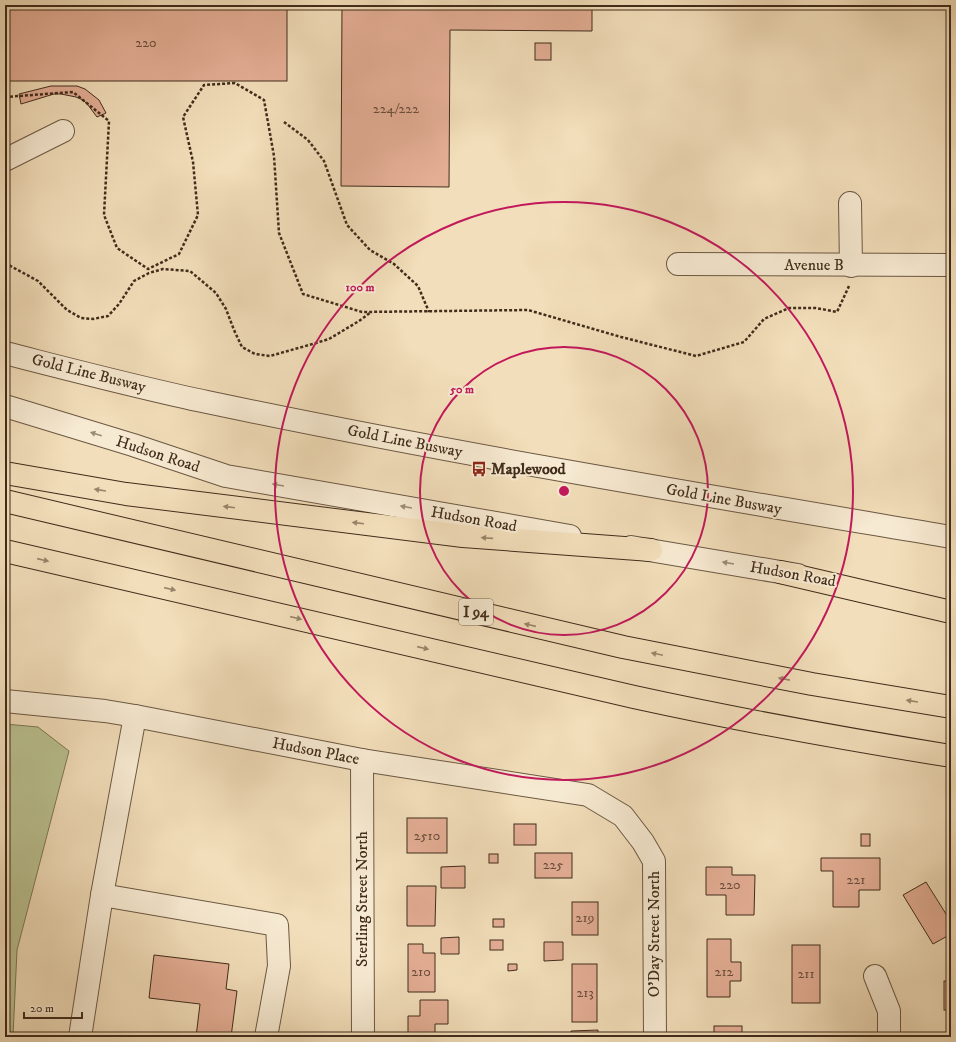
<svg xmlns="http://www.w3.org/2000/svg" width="956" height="1042" font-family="'IM FELL DW Pica',serif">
<rect width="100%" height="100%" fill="#f2deba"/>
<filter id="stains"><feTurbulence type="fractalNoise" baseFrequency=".005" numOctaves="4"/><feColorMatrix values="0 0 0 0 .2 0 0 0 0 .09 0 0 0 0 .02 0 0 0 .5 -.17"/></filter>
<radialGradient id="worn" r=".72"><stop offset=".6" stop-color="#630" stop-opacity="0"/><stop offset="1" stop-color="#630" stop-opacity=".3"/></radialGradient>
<path fill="#bac190" stroke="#7d7656" d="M5,724L38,727L69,751L17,950L13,1037H5Z"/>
<g fill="#e4ae95" stroke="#402c1b">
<rect x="5" y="5" width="282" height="76"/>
<path d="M342,5H592V31L450,30L449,187L341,186Z"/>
<rect x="535" y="43" width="16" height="17"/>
<path d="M51,86H77L85,89L99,100L106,113L97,117L88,105L83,100L76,97L61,94H54L21,104L19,94Z"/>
<rect x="407" y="818" width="40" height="35"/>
<rect x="514" y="824" width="22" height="21"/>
<rect x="861" y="834" width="9" height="12"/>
<rect x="535" y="853" width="37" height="25"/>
<rect x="489" y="854" width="9" height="9"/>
<path d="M821,858H880V890H859V907H833V871H821Z"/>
<path d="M465,866V888H441V867Z"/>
<path d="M706,867H732V875H755L754,915H726V895H706Z"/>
<path d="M926,882L951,922V934L933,944L903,895Z"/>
<path d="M407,886H436L435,926H407Z"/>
<rect x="572" y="902" width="26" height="33"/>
<rect x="493" y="919" width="11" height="8"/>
<path d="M459,937V954H441V938Z"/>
<path d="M707,939H731V962H741V981H730V997H707Z"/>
<rect x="490" y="940" width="13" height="10"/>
<path d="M544,942H563V960L544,961Z"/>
<path d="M408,944H423V953H435V992H408Z"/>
<rect x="792" y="945" width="28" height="58"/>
<path d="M154,955L229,964L226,989L237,991L231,1037H196L200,1004L149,998Z"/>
<path d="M508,964H517V970L508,971Z"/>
<rect x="572" y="964" width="25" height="58"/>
<rect x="944" y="981" width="7" height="29"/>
<path d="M420,1000H448V1024H435V1037H408V1016H420Z"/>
<rect x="714" y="1026" width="28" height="11"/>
<path d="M598,1030V1037H571V1031Z"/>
</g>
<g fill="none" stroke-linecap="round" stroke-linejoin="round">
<g stroke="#6c5843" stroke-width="24">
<g id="minor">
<path d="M5,160L63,131"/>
<path d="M850,203L851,266"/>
<path d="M678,264L951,265"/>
<path d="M5,353C72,370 140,388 207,402C454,454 703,495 951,537"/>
<path d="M5,406L133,445L226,476L570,536"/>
<path d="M631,547L798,575"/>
<path d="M5,701L105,711L135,716L362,760L588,795L623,816L643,842L654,861L655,1037"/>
<path d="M362,760L363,1037"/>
<path d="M102,895L277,925L279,966L266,1037"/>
<path d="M875,976L889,1011V1037"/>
<path d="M80,1037L102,895L135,716"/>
</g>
</g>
<g stroke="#402c1b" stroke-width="24">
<g id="highway">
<path d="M5,473L126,494L463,536L651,550"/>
<path d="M5,501L623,647L812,684L951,707"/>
<path d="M5,551L634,697C739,720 845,739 951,756"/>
<path d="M780,572L951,612"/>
</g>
</g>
<g stroke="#402c1b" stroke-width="2.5" stroke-dasharray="3 2" stroke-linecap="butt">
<path d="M5,97L73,92L109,121L104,215L117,248L148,269L179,254L198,215L193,162L183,117L204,85L235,83L264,100L274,156L279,233L303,294L362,312L528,310L621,337L696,356L744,342L764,319L789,308H816L837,312L849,286"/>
<path d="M284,122L308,140L324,161L347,225L370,250L394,264L418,286L429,312"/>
<path d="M5,263L38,281L67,310L81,318L93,319L108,316L119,304L134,281L149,273L163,269L190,271L216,293L226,309L234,330L242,347L255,354L270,356L316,343L329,339L359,321L371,312"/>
</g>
<use href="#minor" stroke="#f7ead2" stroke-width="22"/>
<use href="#highway" stroke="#f2deba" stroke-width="22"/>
</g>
<defs><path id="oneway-solid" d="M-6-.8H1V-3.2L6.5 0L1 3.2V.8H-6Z"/></defs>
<g fill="#9c8b76">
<use href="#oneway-solid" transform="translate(96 434) rotate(-163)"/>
<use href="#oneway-solid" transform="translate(278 485) rotate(-170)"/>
<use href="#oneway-solid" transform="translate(406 507) rotate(-170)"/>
<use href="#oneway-solid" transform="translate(728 563) rotate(-170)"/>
</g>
<g fill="#99856a">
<use href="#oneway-solid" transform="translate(100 490) rotate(-171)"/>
<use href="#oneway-solid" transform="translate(229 507) rotate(-173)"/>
<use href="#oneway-solid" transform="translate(358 523) rotate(-173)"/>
<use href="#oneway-solid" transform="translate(487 538) rotate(-176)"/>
<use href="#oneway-solid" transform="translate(43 560) rotate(13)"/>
<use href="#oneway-solid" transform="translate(170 589) rotate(13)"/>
<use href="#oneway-solid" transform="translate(296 618) rotate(13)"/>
<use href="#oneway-solid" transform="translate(530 625) rotate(-167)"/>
<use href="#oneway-solid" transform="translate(423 648) rotate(13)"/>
<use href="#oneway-solid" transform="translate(657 654) rotate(-168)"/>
<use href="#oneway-solid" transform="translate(784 679) rotate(-169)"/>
<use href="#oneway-solid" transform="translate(912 701) rotate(-171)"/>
</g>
<g fill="none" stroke="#c2185b" stroke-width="2">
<circle cx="564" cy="491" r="144"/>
<circle cx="564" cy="491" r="289"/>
</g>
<defs>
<g id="bus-bare" transform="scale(1.2)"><path d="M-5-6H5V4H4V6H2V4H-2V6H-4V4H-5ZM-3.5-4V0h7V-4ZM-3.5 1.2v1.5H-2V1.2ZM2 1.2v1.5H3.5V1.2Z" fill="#8f2418" stroke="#f7ead2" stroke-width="2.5" paint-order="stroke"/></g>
</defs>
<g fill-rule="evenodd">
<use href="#bus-bare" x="479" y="469"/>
</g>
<g text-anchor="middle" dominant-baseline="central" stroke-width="4" stroke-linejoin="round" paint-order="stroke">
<g font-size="14" fill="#694c3a">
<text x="146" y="43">220</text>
<text x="396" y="109">224/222</text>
<text x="427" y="836">2510</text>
<text x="553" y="865">225</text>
<text x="856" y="880">221</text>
<text x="730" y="885">220</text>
<text x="585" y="918">219</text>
<text x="421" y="972">210</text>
<text x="724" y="972">212</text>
<text x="806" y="974">211</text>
<text x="585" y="993">213</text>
</g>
<rect fill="#f7ead2" stroke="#776552" stroke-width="1" x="459" y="599" width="34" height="26" rx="3"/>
<g font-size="15" font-weight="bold" fill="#402c1b">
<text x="476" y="612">I 94</text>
</g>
<g font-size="16" fill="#402c1b" stroke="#f7ead2">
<text x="814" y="265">Avenue B</text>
<text transform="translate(89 373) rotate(14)">Gold Line Busway</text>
<text transform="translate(405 441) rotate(11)">Gold Line Busway</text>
<text transform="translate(158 454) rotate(18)">Hudson Road</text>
<text transform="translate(724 499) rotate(10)">Gold Line Busway</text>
<text transform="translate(474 519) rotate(10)">Hudson Road</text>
<text transform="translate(793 574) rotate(10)">Hudson Road</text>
<text transform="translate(316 751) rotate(11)">Hudson Place</text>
<text transform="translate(362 899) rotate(-90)">Sterling Street North</text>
<text transform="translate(654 934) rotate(-90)">O'Day Street North</text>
</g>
<g font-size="16" font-weight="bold" fill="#402c1b" stroke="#f7ead2" text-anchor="start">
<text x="491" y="469">Maplewood</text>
</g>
</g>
<circle cx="564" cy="491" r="6" fill="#c2185b" stroke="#f7ead2" stroke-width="2"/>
<g font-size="12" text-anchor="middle" font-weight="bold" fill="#c2185b" stroke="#f7ead2" stroke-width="4" stroke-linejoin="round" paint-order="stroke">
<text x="360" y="291">100 m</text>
<text x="462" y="393">50 m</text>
</g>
<rect width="956" height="1042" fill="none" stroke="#f2deba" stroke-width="20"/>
<rect x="6" y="6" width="944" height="1030" fill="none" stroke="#402c1b" stroke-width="2"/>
<rect x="10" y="10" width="936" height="1022" fill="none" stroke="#402c1b"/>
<path d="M24 1012v6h58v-6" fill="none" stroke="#402c1b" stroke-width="2"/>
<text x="30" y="1012" font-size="12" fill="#402c1b" stroke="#f7ead2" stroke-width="3" paint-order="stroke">20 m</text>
<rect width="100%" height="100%" filter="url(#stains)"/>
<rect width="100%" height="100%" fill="url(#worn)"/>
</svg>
